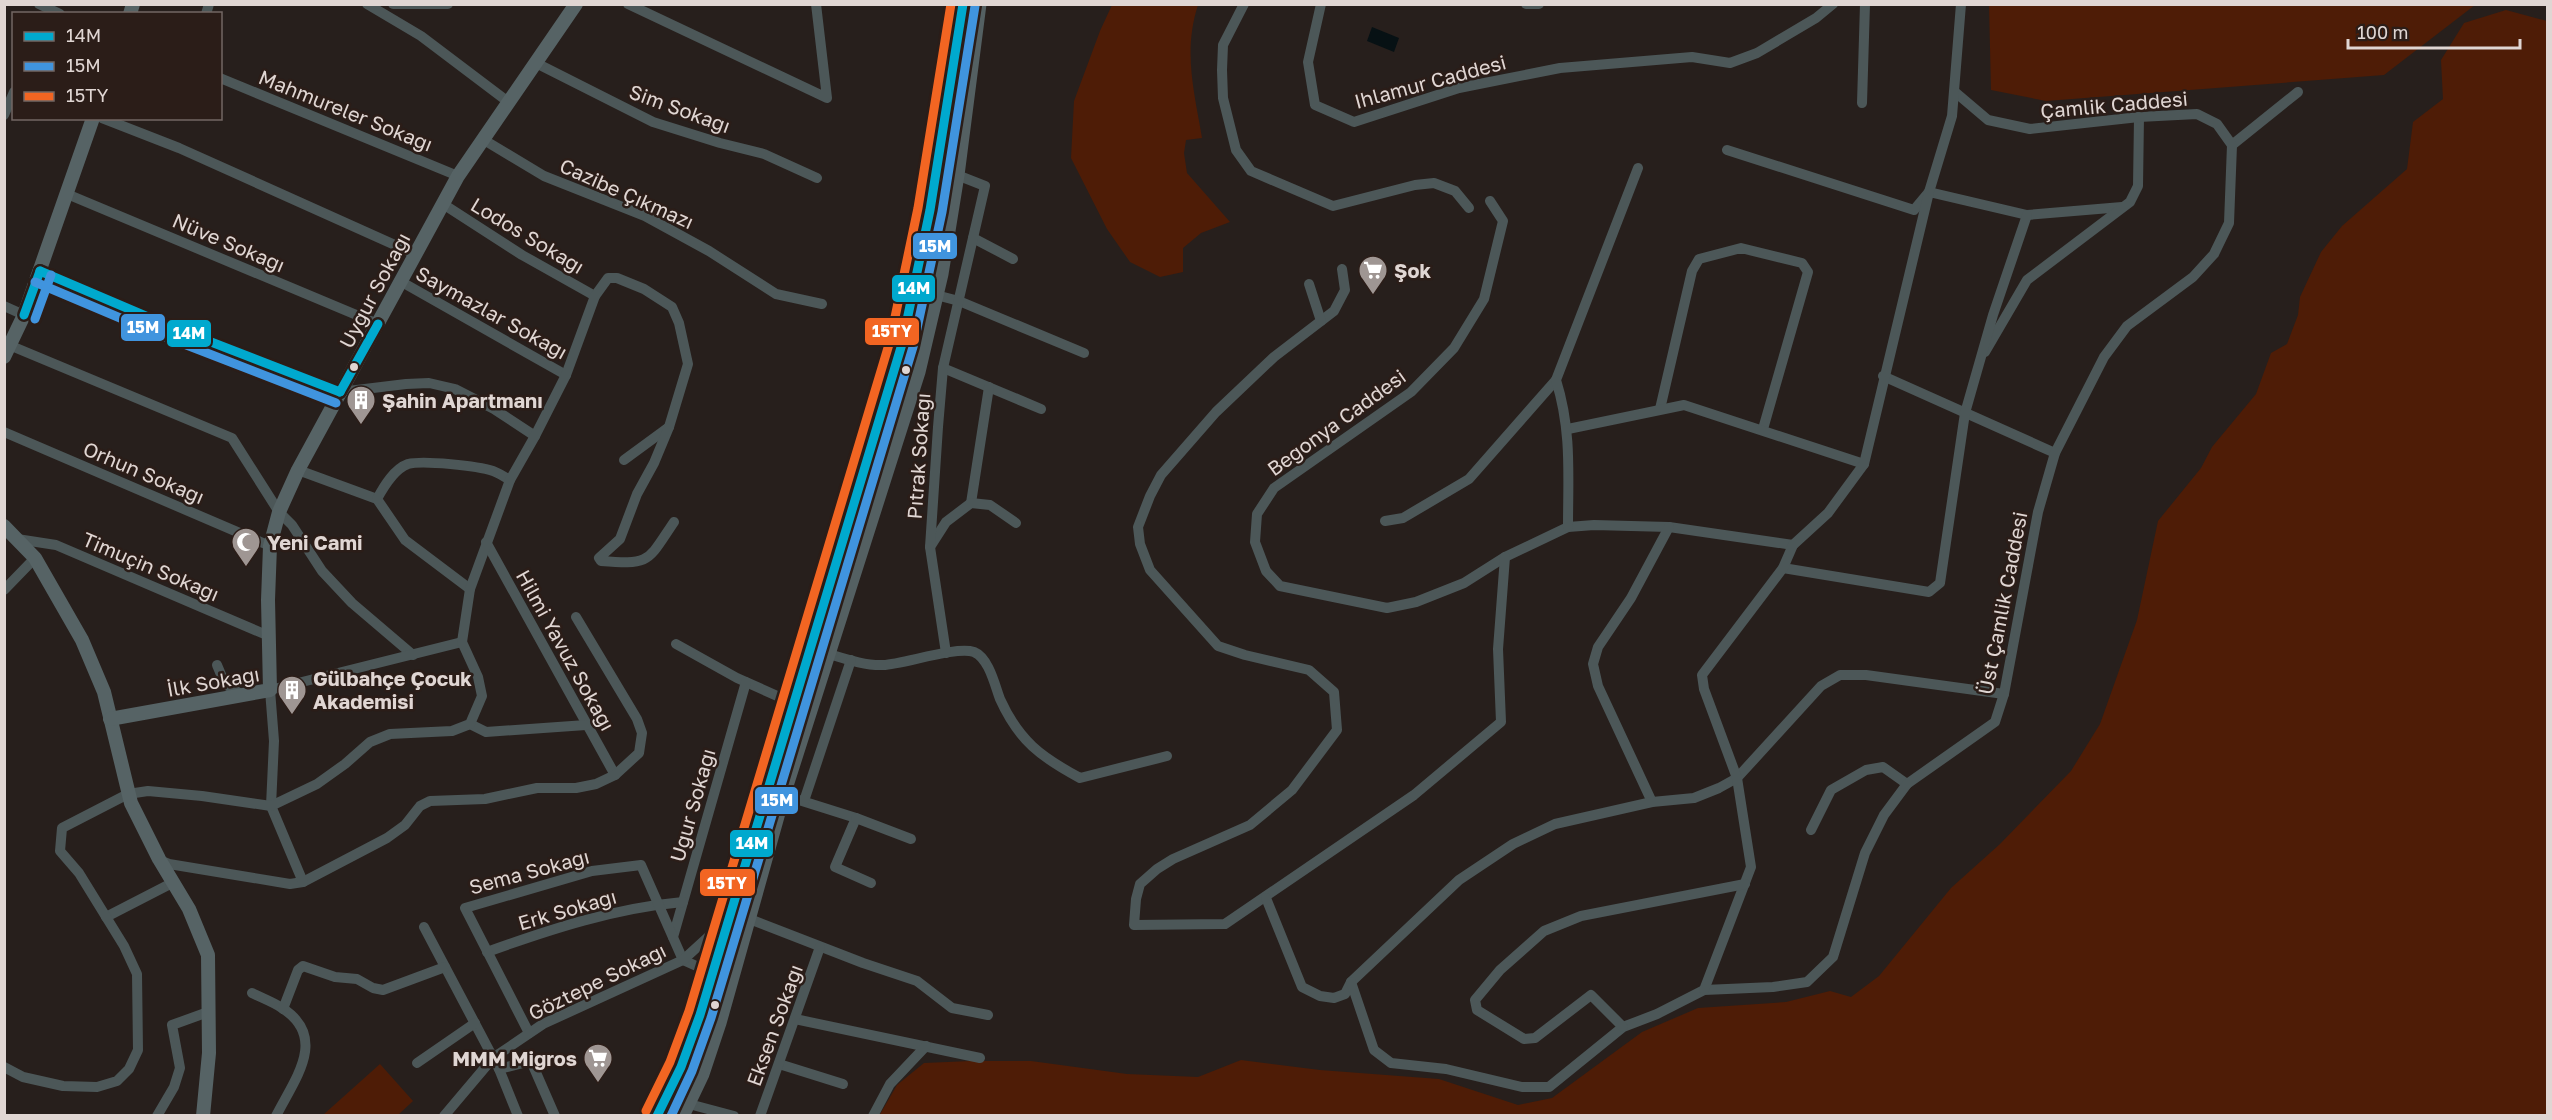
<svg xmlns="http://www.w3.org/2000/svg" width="2552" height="1120" font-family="'Golos Text',sans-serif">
<rect width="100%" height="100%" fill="#271f1c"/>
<g fill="#4e1c06">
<path d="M1112,5H1198C1183,51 1194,91 1202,138L1186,140L1184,153L1187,173L1230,222L1201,233L1183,248V272L1160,277L1130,262L1107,229L1071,158L1074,101L1100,31Z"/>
<path d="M1989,5V4L2475,5L2384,75L2046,101L1991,90Z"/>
<path d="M2506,10L2547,21V1115L879,1116L897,1085L924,1063L971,1061H1031L1127,1074L1198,1077L1241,1060L1320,1070L1439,1079L1518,1105L1552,1098L1642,1032L1698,1008L1786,1002L1830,991L1851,997L1879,976L1951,888L2000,844L2071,771L2100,724L2137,620L2158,521L2201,468L2212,447L2256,394L2271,353L2287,344L2298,315L2300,297L2321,252L2342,226L2407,169L2413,122L2443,99L2441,60L2464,23Z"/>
<path d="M380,1064L413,1101L398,1115H323Z"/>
</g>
<path fill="#071114" d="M1372,27L1399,38L1394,52L1367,41Z"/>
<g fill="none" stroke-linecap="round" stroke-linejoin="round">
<g stroke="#4c5758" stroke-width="10">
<path d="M39,4L60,14"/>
<path d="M367,4L421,36L507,101"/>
<path d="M393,4H448"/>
<path d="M628,4L827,98L816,4"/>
<path d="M1244,4L1223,45L1222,70L1223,98L1236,150L1251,171L1333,206L1415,185L1434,183L1455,191L1469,208"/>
<path d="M1321,4L1308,62L1315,105L1354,122L1459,88L1560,68L1692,57L1730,63L1757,53L1816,18L1833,4"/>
<path d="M1526,4H1539"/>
<path d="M206,14L209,4"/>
<path d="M536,63L653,122L720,143L764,154L817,178"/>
<path d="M220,78L458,176"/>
<path d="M1862,103L1865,4"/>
<path d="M4,115L14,92"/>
<path d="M102,118L179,148L415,254"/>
<path d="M484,140L544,176L645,216L709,251L776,294L822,304"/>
<path d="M2232,145L2298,92"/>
<path d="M1727,150L1914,210L1929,192L2027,215L2122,207"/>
<path d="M67,194L378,324"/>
<path d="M1490,201L1503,221L1484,299L1454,348L1411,392L1274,488L1257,514L1255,542L1266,571L1280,586L1387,608L1416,602L1464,583L1505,557L1568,527L1594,525L1669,527L1793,545"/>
<path d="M443,204L522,255L595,296"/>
<path d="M973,238L1013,259"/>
<path d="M1342,269L1345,290L1334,311L1274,357L1216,412L1161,475L1150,496L1138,527L1140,544L1150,570L1218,646L1245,655L1309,670L1334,692L1337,730L1292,790L1250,825L1173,859L1157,869L1140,884L1136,899L1134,925L1225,924L1414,795L1501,722L1498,649L1505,557"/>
<path d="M40,271L162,323L340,392L406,384L429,383L455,389L494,409L535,436"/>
<path d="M400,281L566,375"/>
<path d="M1309,284L1321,321"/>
<path d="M936,295L959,301L1084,353"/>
<path d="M4,306L24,315"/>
<path d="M9,345L232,438L279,512L292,525L322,571L352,603L413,655"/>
<path d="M1985,352L2027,280L2130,202L2138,186L2139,117"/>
<path d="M943,368L1041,409"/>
<path d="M1883,376L2055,453"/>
<path d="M1660,409L1692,271L1699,259L1741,248L1802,263L1808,272L1763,429"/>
<path d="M1568,429L1684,405L1864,464"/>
<path d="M4,432L270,546"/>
<path d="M624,460L669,427"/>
<path d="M298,470L377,499L405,540L470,589"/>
<path d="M377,499C384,486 394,469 408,464C423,460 478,466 493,471C499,473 504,477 510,480"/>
<path d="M971,503L989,387"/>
<path d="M1385,521L1403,518L1469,479L1556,380"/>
<path d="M1568,527C1568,476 1572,431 1556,380L1638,168"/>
<path d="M17,539L56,545L269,636"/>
<path d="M486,542L615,775"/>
<path d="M930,547L946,522L971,503L990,505L1016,523"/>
<path d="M1783,568L1929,592L1940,583L1965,413L1993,315L2027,215"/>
<path d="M4,590L35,558"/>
<path d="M676,644L737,678L793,703"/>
<path d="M811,649C833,654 860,666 883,665C904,664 956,646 974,652C989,658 995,686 1000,699C1019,741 1041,757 1080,778L1167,756"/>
<path d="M946,653L930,547L938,427L943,368L985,186L957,175"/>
<path d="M217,665L225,684L242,695"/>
<path d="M470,724L486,732L586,725"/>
<path d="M783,795L856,818L835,867L871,883"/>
<path d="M804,801L851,660"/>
<path d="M1652,802L1598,686L1593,664L1598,647L1631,598L1669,527"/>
<path d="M856,818L911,839"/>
<path d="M1811,830L1831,790L1866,770L1883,767L1907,784"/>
<path d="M159,860L169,864L290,884L303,882L387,838L405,825L420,806L430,801L485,799L537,788H576L596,784L615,775L639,753L642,733L637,719L576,617"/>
<path d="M303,882L271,806L274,741L270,690L462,642"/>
<path d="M1266,898L1302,987L1320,996L1334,998L1345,994L1351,982L1459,880L1513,844L1555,824L1652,802L1694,798L1719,788L1737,778L1821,686L1840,675H1866L2004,694"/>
<path d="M106,917L174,882"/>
<path d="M424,927L499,1069L518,1116"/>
<path d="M673,937L746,682"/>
<path d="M487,952C551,929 615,908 683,902"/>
<path d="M683,960L712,973"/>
<path d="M1351,982L1374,1050L1391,1063L1446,1069L1522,1087H1549L1623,1027L1657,1014L1704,990L1773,987L1807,982L1833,957L1865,853L1884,815L1907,784L1995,722L2004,694L2038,512L2055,453L2104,357L2127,326L2193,277L2214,254L2229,223L2232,145L2217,124L2197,114L2139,117L2030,129L1988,120L1955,92"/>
<path d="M1704,990L1751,867L1737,778L1704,689L1702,675L1783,568L1793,545L1828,513L1864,464L1929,192L1952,116L1961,4"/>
<path d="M252,993C262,998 273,1002 282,1008C329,1038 294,1080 276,1116"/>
<path d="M283,1009L298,970L303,966L335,977L357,979L373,988L383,990L445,967"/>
<path d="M795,1019L980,1058"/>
<path d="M1623,1027L1591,995L1535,1038L1524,1039L1477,1010L1475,1000L1500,970L1544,931L1581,916L1745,884"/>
<path d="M529,1033L465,908L592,871L641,865L683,960"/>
<path d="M417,1063L475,1023"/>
<path d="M779,1064L843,1084"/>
<path d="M4,1067L23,1077L63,1086L97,1087L117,1081L129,1069L138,1050L137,974L124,946L79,873L60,851L62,828L128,794L148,791L202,796L271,806L317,784L345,764L370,742L390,734L452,731L470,724L482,696L478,677L462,642L470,589L510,480L535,436L566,375L595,296L608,278H617L644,289L672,307L679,323L688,364L669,427L654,463L637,494L620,539L599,558L601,561C651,565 647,562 674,522"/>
<path d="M499,1069L531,1061L555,1116"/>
<path d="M689,1104L734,1116"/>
<path d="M157,1116L174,1087L180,1068L172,1025L208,1012"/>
<path d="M444,1116L493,1058L543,1024L683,960L729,918H747L863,963L917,981L952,1008L988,1015"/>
<path d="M760,1116L820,947"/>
<path d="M873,1116L890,1084L926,1046"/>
</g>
<g stroke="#566365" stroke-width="14">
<path d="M130,14L133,4"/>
<path d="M4,357L24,315L93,118"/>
<path d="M4,526L35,558L82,640L104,692L131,803L159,859L189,909L208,955L209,1053L203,1116"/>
<path d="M110,719L270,690L268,600L270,546L279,512L298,470L458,176L576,4"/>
</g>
<g stroke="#546062" stroke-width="15">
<path d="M657,1116L681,1067L700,1015L902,344L930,210L963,4"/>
<path d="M682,1116L702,1074L719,1023L783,795L918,372L941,274L957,175L979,4"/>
</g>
<g stroke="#2b1d18" stroke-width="14">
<g id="bus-1">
<path d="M40,271L162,323L340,392"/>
<path d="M24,315L40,271"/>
<path d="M340,392L378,324"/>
<path d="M657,1116L681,1067L700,1015L902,344L930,210L963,4"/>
</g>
</g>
<g stroke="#2b1d18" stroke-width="14">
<g id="bus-2">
<path d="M35,282L158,334L336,403"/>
<path d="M35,319L51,275"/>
<path d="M671,1116L692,1071L711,1018L913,347L942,212L975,6"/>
</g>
</g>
<g stroke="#2b1d18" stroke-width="14">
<path id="bus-3" d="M646,1111L670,1062L689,1011L890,341L918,208L951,4"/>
</g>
<use href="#bus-1" stroke="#00a9ce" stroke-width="9"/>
<use href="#bus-2" stroke="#4094de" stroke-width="9"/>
<use href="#bus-3" stroke="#f26522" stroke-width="9"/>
</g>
<defs>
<g id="supermarket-pin" transform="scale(1.5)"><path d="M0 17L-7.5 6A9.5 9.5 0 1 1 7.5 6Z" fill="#9f9693" stroke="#2b1d18"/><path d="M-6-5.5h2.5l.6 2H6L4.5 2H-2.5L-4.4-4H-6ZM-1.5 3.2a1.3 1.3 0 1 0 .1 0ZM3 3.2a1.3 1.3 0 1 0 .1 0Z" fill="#fff"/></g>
<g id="building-pin" transform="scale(1.5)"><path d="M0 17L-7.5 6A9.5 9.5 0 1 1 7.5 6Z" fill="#9f9693" stroke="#2b1d18"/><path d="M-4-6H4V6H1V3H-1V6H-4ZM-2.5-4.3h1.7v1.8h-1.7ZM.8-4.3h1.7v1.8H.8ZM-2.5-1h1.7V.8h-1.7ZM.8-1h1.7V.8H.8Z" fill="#fff"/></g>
<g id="mosque-pin" transform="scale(1.5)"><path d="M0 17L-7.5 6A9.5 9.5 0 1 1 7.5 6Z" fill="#9f9693" stroke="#2b1d18"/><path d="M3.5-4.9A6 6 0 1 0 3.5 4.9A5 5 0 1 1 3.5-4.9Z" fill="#fff"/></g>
</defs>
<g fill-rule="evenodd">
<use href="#supermarket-pin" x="1373" y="270"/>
<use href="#building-pin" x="361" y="400"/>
<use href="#mosque-pin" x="246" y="542"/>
<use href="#building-pin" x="292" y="690"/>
<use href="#supermarket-pin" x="598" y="1058"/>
</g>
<g fill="#e0d6d3" stroke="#2b1d18" stroke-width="2">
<circle cx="354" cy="367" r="5"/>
<circle cx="906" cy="370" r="5"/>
<circle cx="715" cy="1005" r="5"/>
</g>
<g text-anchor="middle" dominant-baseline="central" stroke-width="5" stroke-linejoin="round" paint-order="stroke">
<g font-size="20" fill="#e0d6d3" stroke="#2b1d18">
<text transform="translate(1430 81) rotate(-15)">Ihlamur Caddesi</text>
<text transform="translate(2114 104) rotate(-5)">Çamlik Caddesi</text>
<text transform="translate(680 108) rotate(20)">Sim Sokağı</text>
<text transform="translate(346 110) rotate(22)">Mahmureler Sokağı</text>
<text transform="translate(627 193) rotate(24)">Cazibe Çıkmazı</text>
<text transform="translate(528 235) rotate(31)">Lodos Sokağı</text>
<text transform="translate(229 242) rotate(23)">Nüve Sokağı</text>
<text transform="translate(374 290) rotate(-62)">Uygur Sokağı</text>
<text transform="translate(492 312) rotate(29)">Saymazlar Sokağı</text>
<text transform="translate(1336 422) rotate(-36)">Begonya Caddesi</text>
<text transform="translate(918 456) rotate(-86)">Pıtrak Sokağı</text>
<text transform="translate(144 472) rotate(23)">Orhun Sokağı</text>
<text transform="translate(151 566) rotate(23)">Timuçin Sokağı</text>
<text transform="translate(2002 603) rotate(-79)">Üst Çamlik Caddesi</text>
<text transform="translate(566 650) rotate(61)">Hilmi Yavuz Sokağı</text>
<text transform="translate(213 681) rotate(-10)">İlk Sokağı</text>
<text transform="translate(692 805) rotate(-74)">Uğur Sokağı</text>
<text transform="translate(529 871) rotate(-15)">Sema Sokağı</text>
<text transform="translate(567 909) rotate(-16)">Erk Sokağı</text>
<text transform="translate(597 981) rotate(-26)">Göztepe Sokağı</text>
<text transform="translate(774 1025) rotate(-70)">Eksen Sokağı</text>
</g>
<g font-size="20" font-weight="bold" fill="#e0d6d3" stroke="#2b1d18" text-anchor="start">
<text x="1394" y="270">Şok</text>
<text x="382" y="400">Şahin Apartmanı</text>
<text x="267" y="542">Yeni Cami</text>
<text x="313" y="678">Gülbahçe Çocuk<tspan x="313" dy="23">Akademisi</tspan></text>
<text x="577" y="1058" text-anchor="end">MMM Migros</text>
</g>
</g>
<g stroke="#2b1d18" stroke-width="2">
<rect x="912" y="232" width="46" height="28" rx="6" fill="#4094de"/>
<rect x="891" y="274" width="45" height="29" rx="6" fill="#00a9ce"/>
<rect x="120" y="313" width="46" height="29" rx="6" fill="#4094de"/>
<rect x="864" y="317" width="56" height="29" rx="6" fill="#f26522"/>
<rect x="166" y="319" width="46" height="29" rx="6" fill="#00a9ce"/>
<rect x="754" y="786" width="45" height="29" rx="6" fill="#4094de"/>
<rect x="729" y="829" width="45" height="29" rx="6" fill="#00a9ce"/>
<rect x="699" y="868" width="57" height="29" rx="6" fill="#f26522"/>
</g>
<g font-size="16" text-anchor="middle" font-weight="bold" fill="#fff">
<text x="935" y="252">15M</text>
<text x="914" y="294">14M</text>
<text x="143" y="333">15M</text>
<text x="892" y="337">15TY</text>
<text x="189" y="339">14M</text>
<text x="777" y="806">15M</text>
<text x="752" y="849">14M</text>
<text x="727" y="889">15TY</text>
</g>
<rect width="2552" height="1120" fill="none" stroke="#e0d6d3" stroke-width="12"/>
<rect x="12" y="12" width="210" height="108" fill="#2b1d18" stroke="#736763" stroke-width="1.5"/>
<rect x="24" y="32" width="30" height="9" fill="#00a9ce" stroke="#736763" stroke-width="1.5"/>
<text x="66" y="42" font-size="18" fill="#e0d6d3">14M</text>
<rect x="24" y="62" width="30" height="9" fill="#4094de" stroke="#736763" stroke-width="1.5"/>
<text x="66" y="72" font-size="18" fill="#e0d6d3">15M</text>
<rect x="24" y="92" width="30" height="9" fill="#f26522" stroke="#736763" stroke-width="1.5"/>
<text x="66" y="102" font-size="18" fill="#e0d6d3">15TY</text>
<path d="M2348 39v9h172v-9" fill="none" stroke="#e0d6d3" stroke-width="3"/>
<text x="2357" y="39" font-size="18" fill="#e0d6d3" stroke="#2b1d18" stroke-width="4.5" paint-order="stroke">100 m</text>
</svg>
